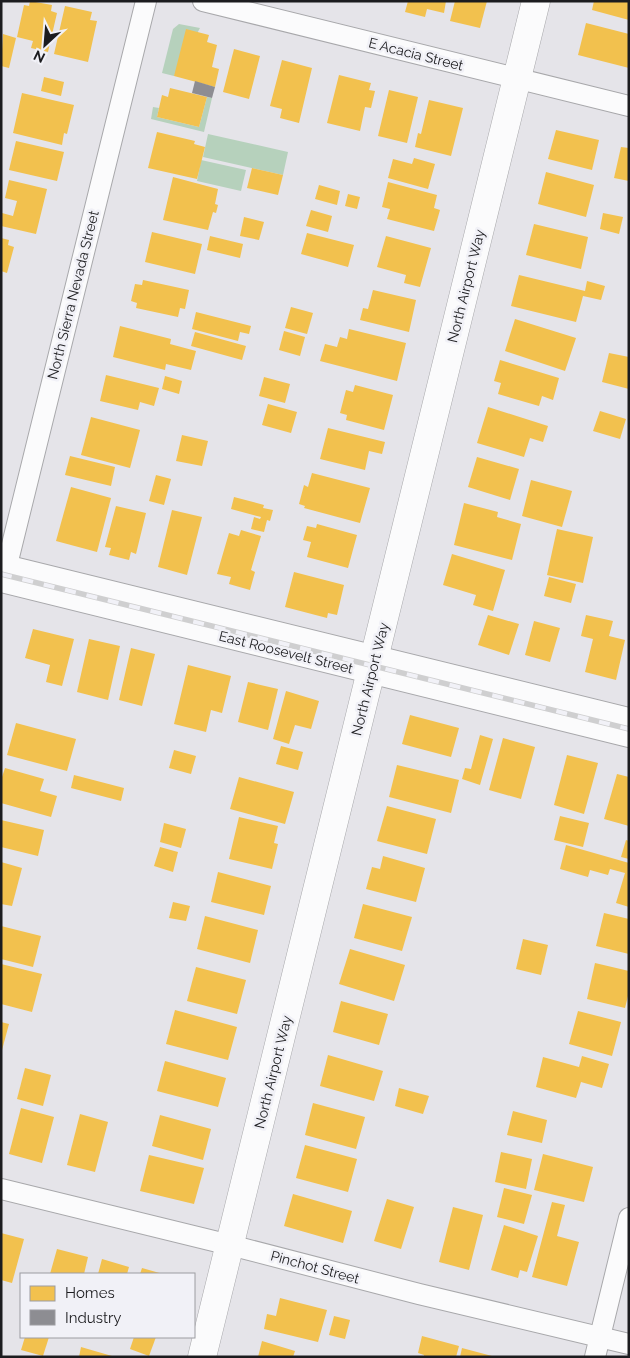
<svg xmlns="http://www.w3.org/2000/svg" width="630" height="1358" font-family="Raleway,sans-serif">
<rect width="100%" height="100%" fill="#e5e4e9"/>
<g fill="#b6d1bc">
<path d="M179,24L200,28L174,76L162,73L173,29Z"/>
<path d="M207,97L212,98L204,132L151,119L153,107L159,108L157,117L199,127Z"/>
<path d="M208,134L288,152L283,175L203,157Z"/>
<path d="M201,160L246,170L241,191L197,181Z"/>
</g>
<g fill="#f2c14e">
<path d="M30,1L52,5L51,11L57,13L48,52L31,48L33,41L17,37L24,5L29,6Z"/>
<path d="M408,1H446L444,13L427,9L425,17L405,12Z"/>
<path d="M455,1H487L480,28L450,21Z"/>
<path d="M594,1H629V20L592,10Z"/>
<path d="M65,6L92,12L90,20L97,21L88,62L54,54Z"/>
<path d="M586,23L629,34V68L578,55Z"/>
<path d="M186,29L209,35L207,42L217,45L212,67L219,69L215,87L174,76Z"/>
<path d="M3,34L16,38L9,68L1,66Z"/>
<path d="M234,49L260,56L249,99L223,92Z"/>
<path d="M282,60L312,68L299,123L280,118L282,109L270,106Z"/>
<path d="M339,75L371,83L369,90L375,91L371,108L365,107L360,131L327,123Z"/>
<path d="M44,77L64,82L61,96L41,91Z"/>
<path d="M170,88L207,97L199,127L157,117L162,95L168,97Z"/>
<path d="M389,90L418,97L407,143L378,136Z"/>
<path d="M22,93L74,105L67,134L64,133L62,145L13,133Z"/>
<path d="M429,100L463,108L451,156L415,147L418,133L421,134Z"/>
<path d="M556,130L599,140L592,170L548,159Z"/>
<path d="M157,132L195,141L194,144L205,147L197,179L148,168Z"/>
<path d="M16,141L64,152L57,181L9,170Z"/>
<path d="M621,147L629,148V181L614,178Z"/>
<path d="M414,158L435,164L428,189L388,178L393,159L412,164Z"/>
<path d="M252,168L283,175L278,195L247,188Z"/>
<path d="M546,172L594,185L586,217L538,204Z"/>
<path d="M173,177L218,189L215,204L218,205L216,213L213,212L208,230L163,220Z"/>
<path d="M9,180L47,189L36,234L1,226L2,213L13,216L17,201L5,198Z"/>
<path d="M388,182L437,195L434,208L440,210L434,231L387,219L390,209L382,207Z"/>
<path d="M319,185L340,191L337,205L315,199Z"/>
<path d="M348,194L360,197L357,209L345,206Z"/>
<path d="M311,210L332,216L328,232L306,226Z"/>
<path d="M603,213L623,217L619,234L600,229Z"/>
<path d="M244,217L264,222L259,240L240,236Z"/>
<path d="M534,224L588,237L581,269L526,255Z"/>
<path d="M152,232L202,244L195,274L145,262Z"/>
<path d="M307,233L354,245L348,267L301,254Z"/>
<path d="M210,236L243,244L240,258L207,250Z"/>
<path d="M386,236L431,248L420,287L404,283L406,275L377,267Z"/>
<path d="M1,238L9,240L8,245L14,247L7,273L1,271Z"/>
<path d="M519,275L585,291L587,281L605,286L601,300L583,296L576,322L511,306Z"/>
<path d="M143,280L189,290L185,309L180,308L178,317L136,308L137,303L131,301L135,284L142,285Z"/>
<path d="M373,290L416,300L409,332L360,320L363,308L368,309Z"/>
<path d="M291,307L313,313L307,334L285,328Z"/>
<path d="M196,312L251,326L249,334L240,332L238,341L192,329Z"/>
<path d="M515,319L576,338L565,371L505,351Z"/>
<path d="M120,326L171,339L170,344L196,351L191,370L166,364L165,370L113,357Z"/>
<path d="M349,329L406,343L397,381L320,361L325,344L337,347L340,337L347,339Z"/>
<path d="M284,331L305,337L300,356L279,350Z"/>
<path d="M195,332L246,346L242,360L191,346Z"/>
<path d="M609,353L629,357V389L602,382Z"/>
<path d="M500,360L559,378L553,400L542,396L539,406L498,394L501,383L494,381Z"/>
<path d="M106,375L159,388L154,406L140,402L138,410L100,401Z"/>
<path d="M165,376L182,381L179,394L162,389Z"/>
<path d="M264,377L290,384L285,403L259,396Z"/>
<path d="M355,385L393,395L384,430L346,420L347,415L340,413L346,390L353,392Z"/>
<path d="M268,404L297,412L291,433L262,425Z"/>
<path d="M488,407L548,426L543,442L530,438L524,457L477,443Z"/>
<path d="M600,411L626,419L620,439L593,431Z"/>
<path d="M91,417L140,430L130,468L81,455Z"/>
<path d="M328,428L385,442L382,454L369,451L365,470L320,459Z"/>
<path d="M182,435L208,441L202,466L176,461Z"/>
<path d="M70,456L115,467L111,486L65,475Z"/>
<path d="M477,457L519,469L510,500L468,487Z"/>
<path d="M312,473L370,488L360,523L304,508L305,506L299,504L304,485L308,487Z"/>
<path d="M156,475L171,479L164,505L149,501Z"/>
<path d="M531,480L572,491L562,527L522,516Z"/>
<path d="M71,487L111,498L97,552L56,541Z"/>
<path d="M234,497L264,505L263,508L273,510L270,521L267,520L264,532L251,529L254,517L260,519L261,517L231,509Z"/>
<path d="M464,503L498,512L497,517L521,524L512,560L454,545Z"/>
<path d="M116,506L146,513L136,554L131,552L129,560L109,555L111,548L105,547Z"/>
<path d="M172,510L202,517L187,575L158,567Z"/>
<path d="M317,524L357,535L348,568L307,557L311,542L303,540L307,526L316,528Z"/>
<path d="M557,529L593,537L583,583L547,575Z"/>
<path d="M241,530L261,536L251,570L255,572L250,590L229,584L231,577L217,574L229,533L239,536Z"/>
<path d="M452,554L505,570L493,611L473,605L476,595L443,585Z"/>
<path d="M294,572L344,585L337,615L328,613L327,618L285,607Z"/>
<path d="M549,577L576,584L571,603L544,596Z"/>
<path d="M488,615L519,624L509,655L478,645Z"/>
<path d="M586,615L613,621L609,636L625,640L616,680L585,672L593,639L581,636Z"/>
<path d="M534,621L560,628L550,662L525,655Z"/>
<path d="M33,629L74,639L62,686L46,682L50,665L25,658Z"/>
<path d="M89,639L120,646L108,700L77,692Z"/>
<path d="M131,648L155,654L142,706L119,700Z"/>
<path d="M188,665L231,676L222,713L211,710L206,732L174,724Z"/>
<path d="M248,682L278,689L268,730L238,722Z"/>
<path d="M286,691L319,701L311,729L295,725L289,744L273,739Z"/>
<path d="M410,715L459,728L451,757L402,744Z"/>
<path d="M16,723L76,739L67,771L7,755Z"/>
<path d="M480,735L493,739L480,785L462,779L465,768L471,769Z"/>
<path d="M503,738L535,747L521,799L489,790Z"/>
<path d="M281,746L303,752L298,770L276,764Z"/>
<path d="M174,750L196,756L191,774L169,768Z"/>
<path d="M567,755L598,763L584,814L554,805Z"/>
<path d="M397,765L459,780L451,813L389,797Z"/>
<path d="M5,768L44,779L40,791L57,796L51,817L1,803V780Z"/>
<path d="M617,774L629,777V826L604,819Z"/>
<path d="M74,775L124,788L121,801L71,788Z"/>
<path d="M239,777L294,792L285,824L230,809Z"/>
<path d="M387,806L436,819L427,854L377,841Z"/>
<path d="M560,816L589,823L583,847L554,840Z"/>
<path d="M239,817L278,826L274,843L278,844L272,869L229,859Z"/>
<path d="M1,820L44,830L38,856L1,847Z"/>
<path d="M164,823L186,829L181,848L160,842Z"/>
<path d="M626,840L629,841V859L621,857Z"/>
<path d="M566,845L629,863V907L616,903L625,873L610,869L608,875L590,870L588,877L560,869Z"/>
<path d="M160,847L178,852L173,872L154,866Z"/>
<path d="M383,856L425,868L416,902L366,889L372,867L380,869Z"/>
<path d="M1,862L22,868L12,906L1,904Z"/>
<path d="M218,872L271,886L264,915L211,902Z"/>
<path d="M173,902L190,906L186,921L169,918Z"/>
<path d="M363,904L412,917L402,951L354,938Z"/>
<path d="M604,913L629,919V954L596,946Z"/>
<path d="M205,916L258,930L250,963L197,949Z"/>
<path d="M1,926L41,936L33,967L1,959Z"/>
<path d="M523,939L548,945L541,975L516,969Z"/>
<path d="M350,949L405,965L394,1001L339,984Z"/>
<path d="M595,963L629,971V992L625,1008L587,999Z"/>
<path d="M1,964L42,974L32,1012L1,1004Z"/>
<path d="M196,967L246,980L237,1014L187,1001Z"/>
<path d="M341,1001L388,1014L379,1045L333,1032Z"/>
<path d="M175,1010L237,1027L228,1060L166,1044Z"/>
<path d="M578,1011L621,1022L612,1056L569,1044Z"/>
<path d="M1,1022L9,1024L2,1050H1Z"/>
<path d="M328,1055L383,1071L374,1101L320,1086Z"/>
<path d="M582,1056L609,1064L602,1088L581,1082L576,1098L536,1087L543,1057L579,1067Z"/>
<path d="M165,1061L226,1078L218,1107L157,1091Z"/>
<path d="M25,1068L51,1075L43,1106L17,1099Z"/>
<path d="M399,1088L429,1096L423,1114L395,1106Z"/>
<path d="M313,1103L365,1117L356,1149L305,1135Z"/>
<path d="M21,1108L54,1117L42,1163L9,1154Z"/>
<path d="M513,1111L547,1120L542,1143L507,1135Z"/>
<path d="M80,1114L108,1122L95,1172L67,1165Z"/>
<path d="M160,1115L211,1129L203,1160L152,1146Z"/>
<path d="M305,1145L357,1159L348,1192L296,1178Z"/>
<path d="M501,1152L532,1159L526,1189L495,1182Z"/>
<path d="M543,1154L593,1167L584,1202L534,1190Z"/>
<path d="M149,1155L204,1168L194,1204L140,1191Z"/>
<path d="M504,1188L532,1195L524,1224L497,1217Z"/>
<path d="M293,1194L352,1211L343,1243L284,1226Z"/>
<path d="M387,1199L414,1207L401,1249L374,1241Z"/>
<path d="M552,1202L565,1205L557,1236L579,1242L567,1286L532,1277Z"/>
<path d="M453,1207L483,1215L469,1270L439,1262Z"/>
<path d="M504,1225L538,1236L527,1272L520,1270L518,1278L491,1270Z"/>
<path d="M1,1233L24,1239L12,1283L1,1280Z"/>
<path d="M57,1249L88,1257L84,1274H50Z"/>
<path d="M102,1259L129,1267L127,1274H98Z"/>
<path d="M142,1268L163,1274H140Z"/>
<path d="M280,1298L327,1310L318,1342L264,1329L267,1314L276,1316Z"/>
<path d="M334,1316L350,1320L345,1339L329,1335Z"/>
<path d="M422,1336L459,1346L456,1357H424V1355L418,1353Z"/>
<path d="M25,1337H49L43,1356L21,1350Z"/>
<path d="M134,1337H156L149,1356L130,1349Z"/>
<path d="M262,1341L295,1351L293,1357H258Z"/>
<path d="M81,1347L112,1356V1357H79Z"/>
<path d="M462,1348L492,1356V1357H460Z"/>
</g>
<path fill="#8d8d92" d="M195,81L215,87L212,98L192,93Z"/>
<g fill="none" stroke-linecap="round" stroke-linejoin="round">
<g stroke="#a8a8ab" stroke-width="22">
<g id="minor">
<path d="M203,1L629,106"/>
<path d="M1,564L629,718"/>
<path d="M4,577L146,1"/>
<path d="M1,582L629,737"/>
<path d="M1,1189L230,1245L419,1294L629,1344"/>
<path d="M595,1357L629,1218"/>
</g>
</g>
<g stroke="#a8a8ab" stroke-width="29">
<path id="secondary" d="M202,1357L536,1"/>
</g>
<use href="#minor" stroke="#fbfbfc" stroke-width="20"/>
<use href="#secondary" stroke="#fbfbfc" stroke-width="28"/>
<g stroke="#cfcfd0" stroke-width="5.5">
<path id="rail" d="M1,574L629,729"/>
</g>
<use href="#rail" stroke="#f1f1f7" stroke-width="4" stroke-dasharray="11" stroke-linecap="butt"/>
</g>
<g text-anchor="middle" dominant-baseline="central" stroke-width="5" stroke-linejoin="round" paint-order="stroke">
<g font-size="14" fill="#1c1c1f" stroke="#f1f1f7">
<text transform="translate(416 54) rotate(14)">E Acacia Street</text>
<text transform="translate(466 286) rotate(-76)">North Airport Way</text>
<text transform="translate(73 295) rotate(-76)">North Sierra Nevada Street</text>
<text transform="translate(286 652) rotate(14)">East Roosevelt Street</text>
<text transform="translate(370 679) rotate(-76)">North Airport Way</text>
<text transform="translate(273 1072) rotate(-76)">North Airport Way</text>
<text transform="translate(315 1267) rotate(15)">Pinchot Street</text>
</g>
</g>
<rect width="630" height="1358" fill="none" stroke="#1c1c1f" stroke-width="5"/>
<rect x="20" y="1273" width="175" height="65" fill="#f1f1f7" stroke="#9c9ca1"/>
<rect x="30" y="1286" width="25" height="15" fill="#f2c14e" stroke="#9c9ca1"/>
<text x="65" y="1298" font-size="15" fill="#1c1c1f">Homes</text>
<rect x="30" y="1310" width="25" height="15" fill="#8d8d92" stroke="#9c9ca1"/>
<text x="65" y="1323" font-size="15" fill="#1c1c1f">Industry</text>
<g transform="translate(45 45) rotate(206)" stroke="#f1f1f7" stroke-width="4" paint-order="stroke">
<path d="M0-4L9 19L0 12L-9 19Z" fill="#1c1c1f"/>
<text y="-8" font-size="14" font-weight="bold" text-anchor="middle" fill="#1c1c1f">N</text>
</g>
</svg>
